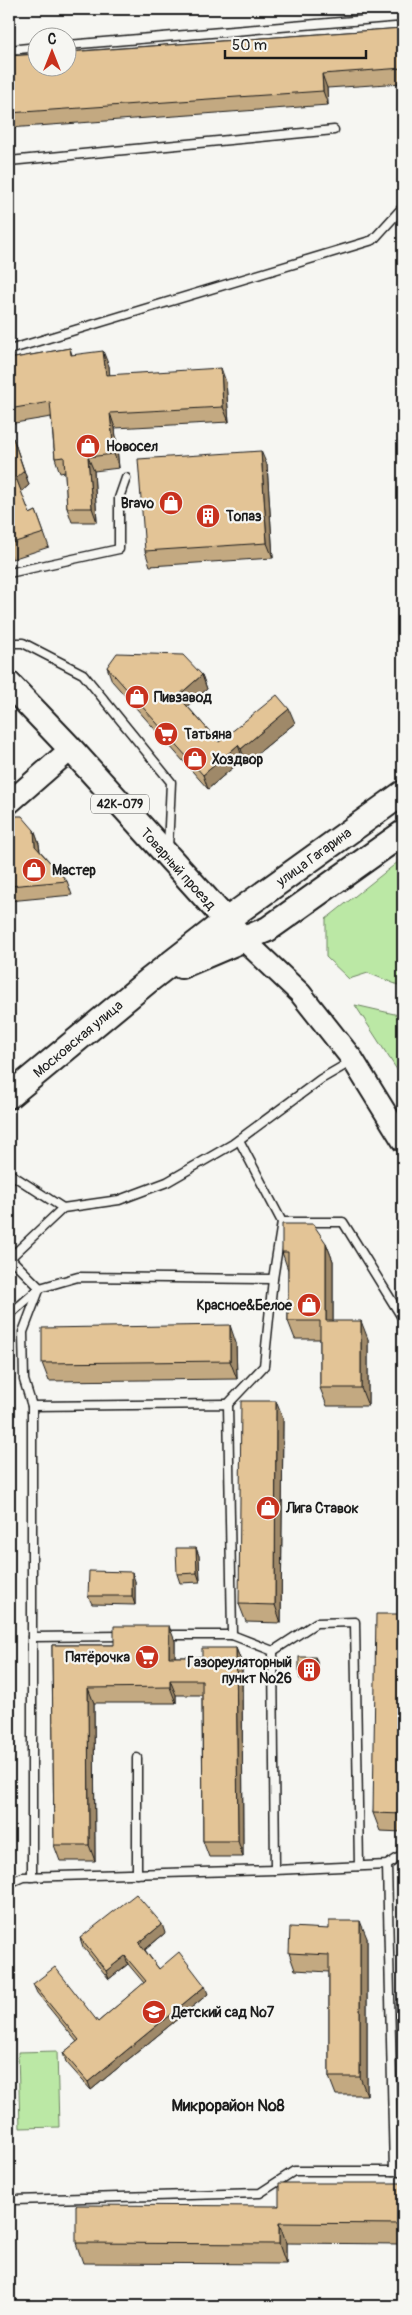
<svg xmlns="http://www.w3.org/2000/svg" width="412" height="2315" font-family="Pangolin,sans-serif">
<rect width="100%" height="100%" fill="#f6f6f2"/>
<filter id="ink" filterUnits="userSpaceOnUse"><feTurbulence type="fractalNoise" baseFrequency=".02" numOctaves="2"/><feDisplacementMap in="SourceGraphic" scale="10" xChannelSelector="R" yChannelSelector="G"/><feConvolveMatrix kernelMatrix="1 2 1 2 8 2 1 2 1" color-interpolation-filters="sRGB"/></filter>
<g filter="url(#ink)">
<g fill="#bbe8a5" stroke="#6c8260">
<path d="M403,858V987L368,973L349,979L326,957V919Z"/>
<path d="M355,1005L403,1016V1079Z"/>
<path d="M57,2051L59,2127L20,2128L18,2052Z"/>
</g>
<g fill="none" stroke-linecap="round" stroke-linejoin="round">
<g stroke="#1c1c1c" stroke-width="11">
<g id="lane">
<path d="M68,45L400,17"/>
<path d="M9,50L38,47"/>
<path d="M9,161L334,130"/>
<path d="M9,350L373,240L403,207"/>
<path d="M9,573L119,549V498L126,478"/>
<path d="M9,643H23L83,674L171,782L168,848"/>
<path d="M239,1140L282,1222H343L403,1319"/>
<path d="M9,1173L63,1208"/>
<path d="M9,1257L40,1288"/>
<path d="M10,1258L63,1208L119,1200L167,1182L233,1144L321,1079L352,1061"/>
<path d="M9,1315L40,1288L78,1277L273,1279L282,1222"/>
<path d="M228,1404L264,1366L273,1279"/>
<path d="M32,1406L24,1380L23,1332L39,1290"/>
<path d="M164,1635H232L273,1651L275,1870L387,1865L403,1855"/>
<path d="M32,1637V1406L228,1404L232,1635"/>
<path d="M273,1651L316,1623L355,1622L359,1866"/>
<path d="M137,1758V1874"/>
<path d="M387,1865L394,2171"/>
<path d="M32,1877V1637L122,1636"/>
<path d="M9,1883L23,1877L275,1870"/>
<path d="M9,2192L14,2200L260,2193L294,2171H403"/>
</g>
</g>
<g stroke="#1c1c1c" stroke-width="25">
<g id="secondary">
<path d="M9,803L71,749"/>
<path d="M243,939L300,993L353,1060L403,1141"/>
</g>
</g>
<g stroke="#1c1c1c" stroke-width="28">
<g id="primary">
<path d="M9,684L71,749L243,939"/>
<path d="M181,966L268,929L403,833"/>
<path d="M9,1096L148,981L225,921L403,793"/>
</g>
</g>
<use href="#lane" stroke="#f6f6f2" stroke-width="8"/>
<use href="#secondary" stroke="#f6f6f2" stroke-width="21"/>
<use href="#primary" stroke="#f6f6f2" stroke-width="24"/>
</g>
<g fill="#c3a981" stroke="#1c1c1c">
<path d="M403,28V83L327,88L328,105L9,128V56Z"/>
<path d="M70,348L72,355L109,366V375L226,382L229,422L115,428L119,468L94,471L97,522H72L67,508L65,472L60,473L55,458L51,417L9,424V359Z"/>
<path d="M13,438L29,485L21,492L30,514L36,511L49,547L12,559L9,549V440Z"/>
<path d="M267,465L273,558L150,566L145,551Z"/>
<path d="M107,667L202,675L207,689L187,706L219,742L295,723L246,763L243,759L208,789L112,681Z"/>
<path d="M9,816L34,830L39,844L40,851L67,881L72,895L9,901Z"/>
<path d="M326,1243L333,1261V1321L368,1339V1406H327L320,1388V1339H295L288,1321V1270L282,1252Z"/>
<path d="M236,1343L237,1379L49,1381L42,1363Z"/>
<path d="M283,1419L281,1623L246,1622L239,1604Z"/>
<path d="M196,1548L199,1556L200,1582L180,1583L177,1574Z"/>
<path d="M135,1581V1605L92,1604L88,1596Z"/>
<path d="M403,1614V1832L380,1831L373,1813Z"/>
<path d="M175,1641V1657H202L236,1648L242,1664L243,1857H209L203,1841L202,1695H176V1703H94L95,1861H60L54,1845L52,1645H114Z"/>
<path d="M315,1657L317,1661V1679H300L299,1674Z"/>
<path d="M329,1929L367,1938V2095H336L329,2077V1972L295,1970L289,1953Z"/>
<path d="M165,1933L145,1950L159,1969L208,1994L91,2090L66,2062L63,2053L77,2042L37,1993L33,1984L98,2022L144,1983L128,1964L109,1979L83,1947L80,1938Z"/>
<path d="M403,2183V2244L286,2243V2264L83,2263L76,2243Z"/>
</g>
<g fill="#9f8969" stroke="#1c1c1c">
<path d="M322,74L327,88L328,105L323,91Z"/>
<path d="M103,351L109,366L111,389L106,375Z"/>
<path d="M221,368L226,382L229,422L223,407Z"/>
<path d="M110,413L115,428L119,468L114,454Z"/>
<path d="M13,438L29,485L21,492L16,478Z"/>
<path d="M261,451L267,465L273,558L267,543Z"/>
<path d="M88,457L94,471L97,522L92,508Z"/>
<path d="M202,675L207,689L183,710L178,696Z"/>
<path d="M289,709L295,723L246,763L241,749Z"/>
<path d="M238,745L243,759L208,789L203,775Z"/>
<path d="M34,830L39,844L41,861L35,846Z"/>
<path d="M326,1243L333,1261V1339L326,1321Z"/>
<path d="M9,1284L14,1300L9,1304Z"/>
<path d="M361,1321L368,1339V1406L361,1388Z"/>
<path d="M230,1325L236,1343L237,1379L230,1361Z"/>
<path d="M276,1401L283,1419L281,1623L275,1605Z"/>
<path d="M9,1521L11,1599L9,1594Z"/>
<path d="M196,1548L199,1556L200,1582L197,1573Z"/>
<path d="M132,1572L135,1581V1605L132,1596Z"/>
<path d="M169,1626L175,1641V1673L169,1657Z"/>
<path d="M236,1648L242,1664L243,1857L238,1841Z"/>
<path d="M315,1657L317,1661V1679L315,1674Z"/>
<path d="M170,1680L176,1695V1703L170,1687Z"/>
<path d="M88,1688L94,1703L95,1861L89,1845Z"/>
<path d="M360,1921L367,1938V2095L360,2077Z"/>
<path d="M162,1924L165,1933L142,1952L139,1943Z"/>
<path d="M125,1956L128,1964L109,1979L106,1971Z"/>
<path d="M205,1986L208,1994L91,2090L88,2082Z"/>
<path d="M279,2223L286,2243V2264L279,2244Z"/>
</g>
<g fill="#e3c496" stroke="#1c1c1c">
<path d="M403,28V68L322,74L323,91L9,113V56L38,54V68H68V52Z"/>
<path d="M70,348L71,355L103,351L106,375L221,368L223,407L110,413L114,454L88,457L92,508H67L64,457L55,458L50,402L9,409V359Z"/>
<path d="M13,438L24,471L16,478L30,514L36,511L44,533L9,544V440Z"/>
<path d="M261,451L267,543L145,551L138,459Z"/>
<path d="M117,653L183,655L202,675L178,696L219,742L277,695L289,709L241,749L238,745L203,775L107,667Z"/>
<path d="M9,816H22L34,830L35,846L67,881L9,886Z"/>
<path d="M282,1224H313L326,1243V1321H361V1388H320V1321H288V1252H282Z"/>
<path d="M230,1325V1361L42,1363V1328Z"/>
<path d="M241,1401H276L275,1605L239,1604Z"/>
<path d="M176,1548H196L197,1573L177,1574Z"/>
<path d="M89,1571L132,1572V1596H88Z"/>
<path d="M376,1614H403V1814L373,1813Z"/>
<path d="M114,1626H169V1657H202V1648H236L238,1841H203L202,1680H170V1687L88,1688L89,1845H54L52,1645H114Z"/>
<rect x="299" y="1657" width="16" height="17"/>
<path d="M136,1894L162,1924L139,1943L159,1969L179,1952L205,1986L88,2082L63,2053L79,2040L33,1984L55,1967L98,2022L146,1981L125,1956L106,1971L80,1938Z"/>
<path d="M329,1921H360V2077H329V1955L289,1953L290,1927L329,1929Z"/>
<path d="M279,2183H403V2224L279,2223V2244L76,2243V2205L279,2206Z"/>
</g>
</g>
<defs>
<g id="shop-disc" transform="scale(1.25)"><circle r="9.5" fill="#c8321e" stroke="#f6f6f2"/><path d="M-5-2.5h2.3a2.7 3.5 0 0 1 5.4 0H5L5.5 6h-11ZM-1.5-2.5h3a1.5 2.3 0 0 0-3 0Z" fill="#fff"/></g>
<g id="building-disc" transform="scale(1.25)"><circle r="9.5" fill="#c8321e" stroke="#f6f6f2"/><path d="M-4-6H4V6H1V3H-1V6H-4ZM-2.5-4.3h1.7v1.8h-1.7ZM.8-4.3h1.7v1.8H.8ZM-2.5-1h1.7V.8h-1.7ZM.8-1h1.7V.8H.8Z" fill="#fff"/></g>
<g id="supermarket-disc" transform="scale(1.25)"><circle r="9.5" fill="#c8321e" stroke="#f6f6f2"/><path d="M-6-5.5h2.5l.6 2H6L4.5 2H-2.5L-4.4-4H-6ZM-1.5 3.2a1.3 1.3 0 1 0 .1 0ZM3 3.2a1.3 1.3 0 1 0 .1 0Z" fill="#fff"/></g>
<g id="school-disc" transform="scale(1.25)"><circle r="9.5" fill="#c8321e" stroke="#f6f6f2"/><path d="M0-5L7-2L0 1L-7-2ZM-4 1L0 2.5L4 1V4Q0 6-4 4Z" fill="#fff"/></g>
</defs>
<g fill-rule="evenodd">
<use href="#shop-disc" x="88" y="446"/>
<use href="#shop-disc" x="171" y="503"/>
<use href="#building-disc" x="208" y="516"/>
<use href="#shop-disc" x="137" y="697"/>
<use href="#supermarket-disc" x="166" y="734"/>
<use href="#shop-disc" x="195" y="759"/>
<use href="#shop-disc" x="34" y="870"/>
<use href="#shop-disc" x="309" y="1305"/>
<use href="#shop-disc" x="268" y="1508"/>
<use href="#supermarket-disc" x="147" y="1657"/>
<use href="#building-disc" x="309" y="1670"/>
<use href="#school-disc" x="154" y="2012"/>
</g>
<g text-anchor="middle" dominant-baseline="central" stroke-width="4.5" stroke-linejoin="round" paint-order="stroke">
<rect fill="#f6f6f2" stroke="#5d5d5c" stroke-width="1" x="91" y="794.5" width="58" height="19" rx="4"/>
<g font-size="12" font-weight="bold" fill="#1c1c1c">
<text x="120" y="804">42К-079</text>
</g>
<g font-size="14" font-weight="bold" fill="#1c1c1c" stroke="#f6f6f2" text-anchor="start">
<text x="106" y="446">Новосел</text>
<text x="154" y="503" text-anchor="end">Bravo</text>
<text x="226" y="516">Топаз</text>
<text x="154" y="697">Пивзавод</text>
<text x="184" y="734">Татьяна</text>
<text x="212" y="759">Хоздвор</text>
<text x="52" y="870">Мастер</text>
<text x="292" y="1305" text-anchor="end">Красное&amp;Белое</text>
<text x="286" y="1508">Лига Ставок</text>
<text x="130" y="1657" text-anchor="end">Пятёрочка</text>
<text x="292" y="1662" text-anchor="end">Газореуляторный<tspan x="292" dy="16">пункт №26</tspan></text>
<text x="172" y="2012">Детский сад №7</text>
</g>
<g font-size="14" fill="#1c1c1c" stroke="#f6f6f2">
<text transform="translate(314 857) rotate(-36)">улица Гагарина</text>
<text transform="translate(178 869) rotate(48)">Товарный проезд</text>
<text transform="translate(78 1039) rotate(-40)">Московская улица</text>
</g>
<g font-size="16" font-weight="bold" fill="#1c1c1c" stroke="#f6f6f2">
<text x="228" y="2106">Микрорайон №8</text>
</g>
</g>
<rect width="412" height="2315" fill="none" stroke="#f6f6f2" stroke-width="30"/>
<rect x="15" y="15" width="382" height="2285" fill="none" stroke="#1c1c1c" stroke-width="2" filter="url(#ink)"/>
<g transform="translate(52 52)"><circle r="24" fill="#f6f6f2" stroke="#9f9f9c"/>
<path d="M0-4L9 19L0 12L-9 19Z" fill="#c8321e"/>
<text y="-8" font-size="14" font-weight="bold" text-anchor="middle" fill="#1c1c1c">С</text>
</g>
<path d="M225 50v8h141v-8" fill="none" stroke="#1c1c1c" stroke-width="2.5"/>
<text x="232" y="50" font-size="15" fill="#1c1c1c" stroke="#f6f6f2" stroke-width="4" paint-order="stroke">50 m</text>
</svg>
